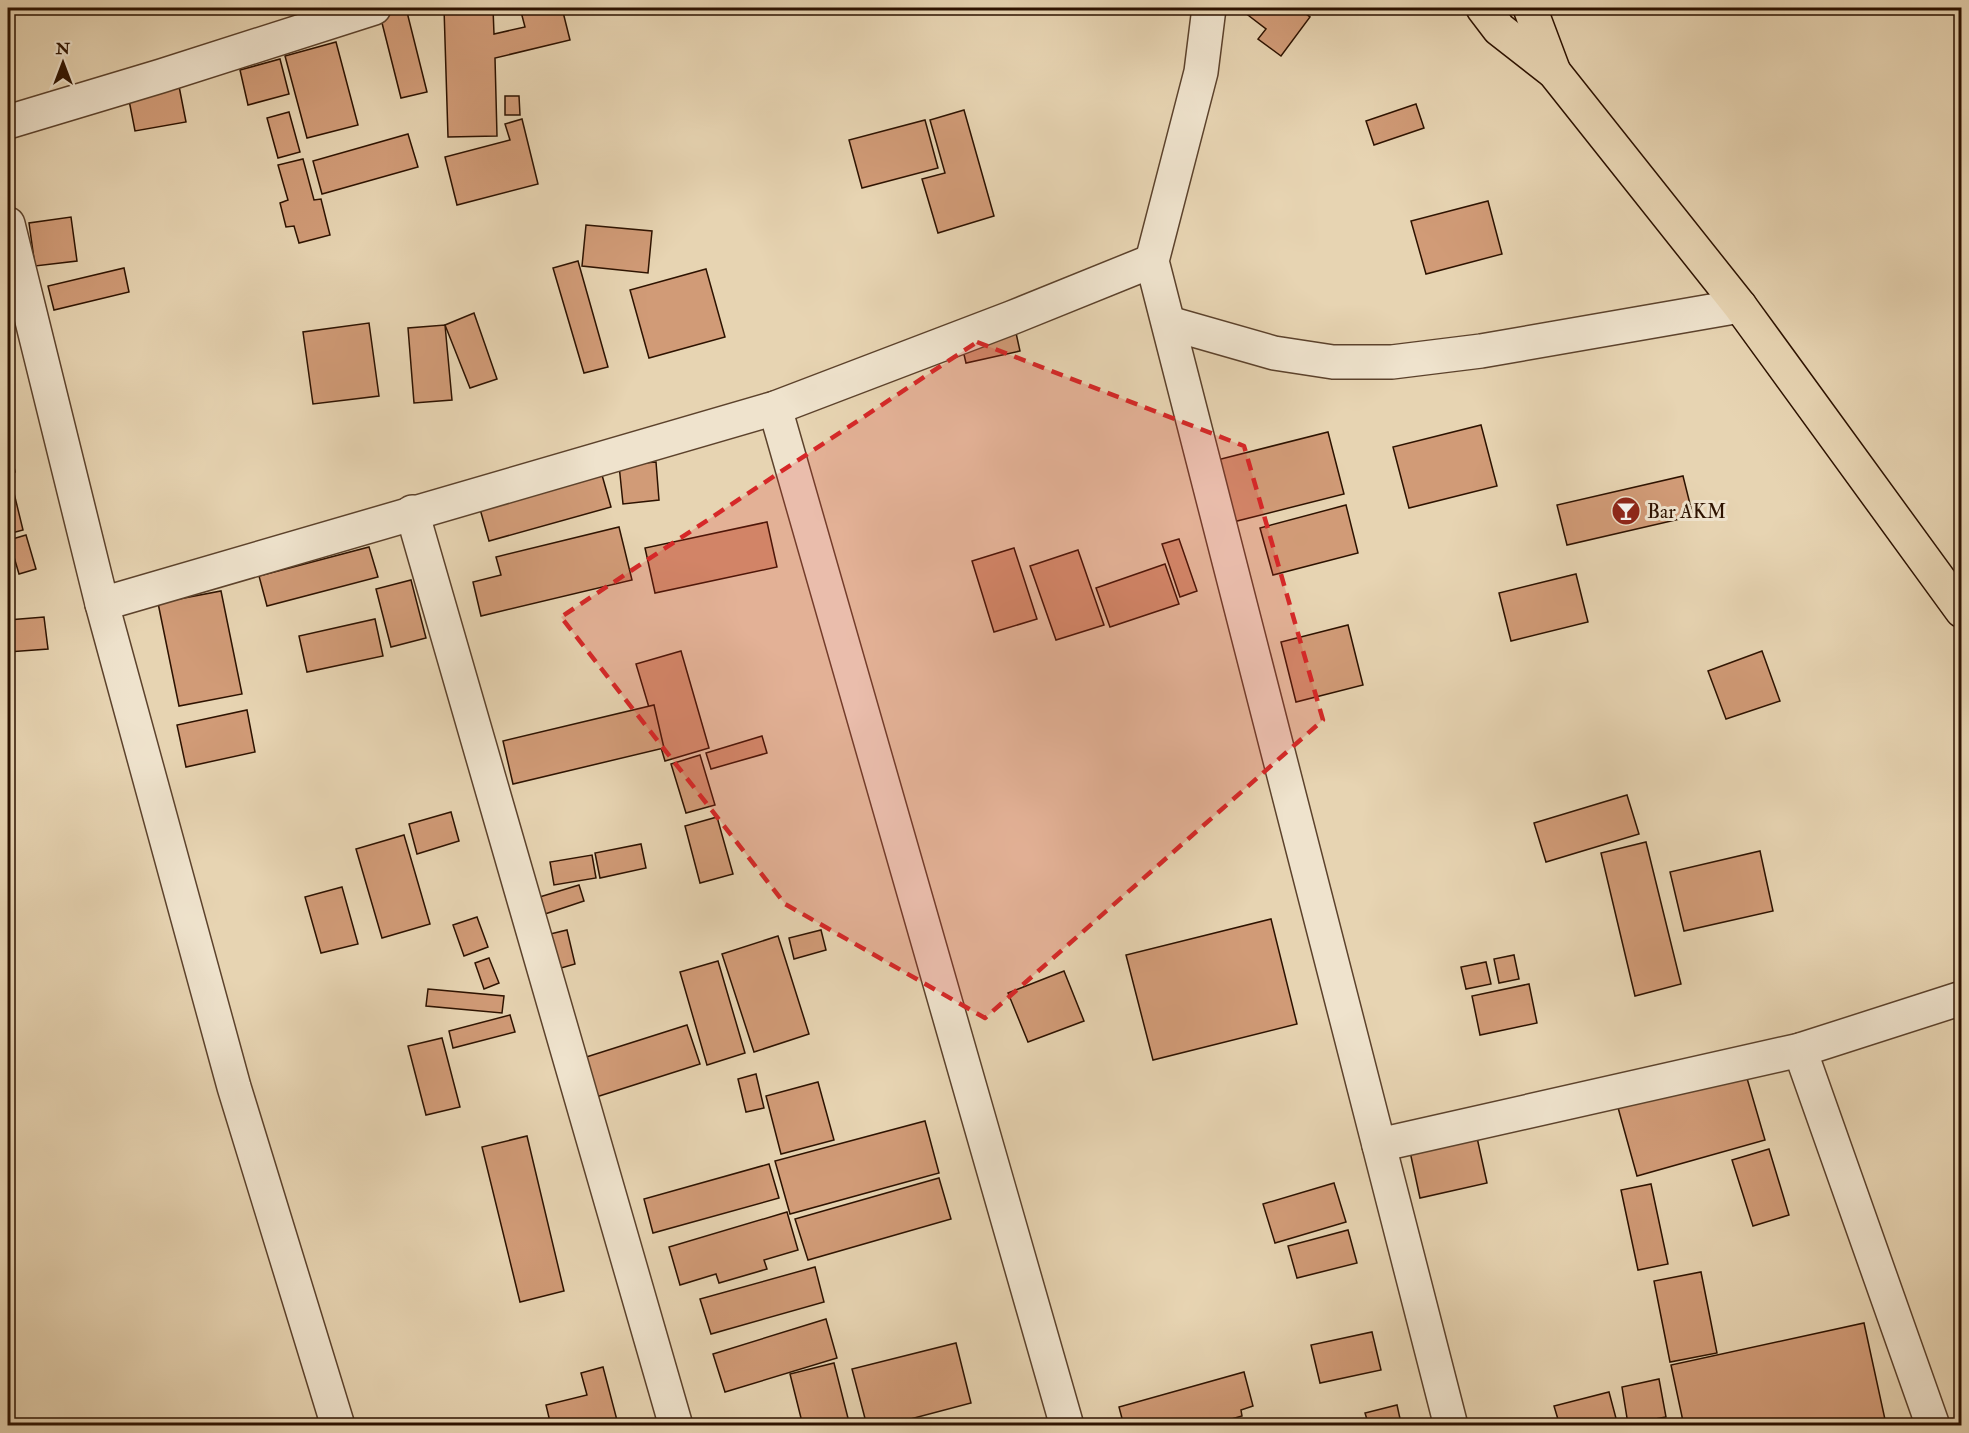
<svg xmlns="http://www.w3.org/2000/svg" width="1969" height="1433" font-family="'IM FELL Double Pica',serif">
<rect width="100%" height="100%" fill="#e7d4b2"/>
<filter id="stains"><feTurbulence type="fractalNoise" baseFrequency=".00333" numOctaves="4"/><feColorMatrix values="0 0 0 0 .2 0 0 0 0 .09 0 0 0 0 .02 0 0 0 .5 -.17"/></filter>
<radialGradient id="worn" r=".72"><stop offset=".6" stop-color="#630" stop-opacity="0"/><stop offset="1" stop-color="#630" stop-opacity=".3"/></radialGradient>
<g fill="#d19b77" stroke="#2d1200" stroke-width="1.5">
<path d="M394,8H406L427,92L401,98L379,11Z"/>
<path d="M444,8H493L494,34L525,27L520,8H562L570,40L495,58L497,136L448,137Z"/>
<path d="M1242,8H1298L1310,17L1281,56L1258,39L1266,29L1240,9Z"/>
<path d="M336,42L358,125L307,138L285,56Z"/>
<path d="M280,59L289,94L248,105L240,70Z"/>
<path d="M178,81L186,122L135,131L127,90Z"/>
<path d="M505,96H519L520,115H505Z"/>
<path d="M1416,104L1424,128L1374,145L1366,121Z"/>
<path d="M964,110L994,216L938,233L922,179L945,173L930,120Z"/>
<path d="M289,112L300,152L278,158L267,118Z"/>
<path d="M522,119L538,184L457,205L445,157L510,140L505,124Z"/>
<path d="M925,120L938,168L862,188L849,140Z"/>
<path d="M408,134L418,167L322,194L313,161Z"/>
<path d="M303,159L314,200L321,199L330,235L299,243L294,226L286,227L280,203L288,200L278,165Z"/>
<path d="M1488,201L1502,254L1426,274L1411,221Z"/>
<path d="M71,217L77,261L35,266L29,223Z"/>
<path d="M586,225L652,231L648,273L582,266Z"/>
<path d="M578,261L608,367L584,373L553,268Z"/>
<path d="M124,268L129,292L54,310L48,286Z"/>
<path d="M706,269L725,337L649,358L630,290Z"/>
<path d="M474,313L497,379L470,388L445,325Z"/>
<path d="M369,323L379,396L313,404L303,332Z"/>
<path d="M445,325L452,400L414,403L408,328Z"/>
<path d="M1016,333L1020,351L966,363L962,346Z"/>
<path d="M1481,425L1497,486L1409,508L1393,447Z"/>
<path d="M1328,432L1344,494L1233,522L1217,460Z"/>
<path d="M8,437L15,472L8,474Z"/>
<path d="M656,462L659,500L623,504L619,465Z"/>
<path d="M602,475L611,507L489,541L480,509Z"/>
<path d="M1683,476L1693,516L1567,545L1557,505Z"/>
<path d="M13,489L23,530L8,534V490Z"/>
<path d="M1346,505L1358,553L1273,575L1260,528Z"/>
<path d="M767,522L777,567L655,593L645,548Z"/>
<path d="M619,527L632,580L481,616L473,582L501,575L496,557Z"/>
<path d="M26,535L36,569L19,574L9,540Z"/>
<path d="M1179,539L1197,591L1180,597L1162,544Z"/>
<path d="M369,547L378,577L267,606L259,576Z"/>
<path d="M1014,548L1037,619L994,632L972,561Z"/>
<path d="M1078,550L1104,625L1056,640L1030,566Z"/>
<path d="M1165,564L1179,604L1110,627L1096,588Z"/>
<path d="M1576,574L1588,622L1511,641L1499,593Z"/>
<path d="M411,580L426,638L391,647L376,589Z"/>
<path d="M221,591L242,694L179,706L158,603Z"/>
<path d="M44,617L48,649L8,652V620Z"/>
<path d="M375,619L383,656L307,672L299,636Z"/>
<path d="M1348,625L1363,685L1296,702L1281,642Z"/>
<path d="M681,651L709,748L665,761L636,664Z"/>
<path d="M1762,651L1780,701L1726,719L1708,671Z"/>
<path d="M654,705L664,748L513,784L503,741Z"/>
<path d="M247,710L255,752L186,767L177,725Z"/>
<path d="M762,736L767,753L711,769L706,753Z"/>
<path d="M700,755L715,805L686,813L671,764Z"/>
<path d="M1627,795L1639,834L1546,862L1534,823Z"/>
<path d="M451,812L459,841L417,854L409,824Z"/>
<path d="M717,817L733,874L700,883L685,826Z"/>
<path d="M404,835L430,924L382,938L356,849Z"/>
<path d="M1646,842L1681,984L1635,996L1601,853Z"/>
<path d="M641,844L646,868L600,878L595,853Z"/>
<path d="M1760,851L1773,911L1684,931L1670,872Z"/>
<path d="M592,855L596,878L554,885L550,862Z"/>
<path d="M579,885L584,901L539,916L533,899Z"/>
<path d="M342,887L358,944L321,953L305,897Z"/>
<path d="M477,917L488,947L464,956L453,925Z"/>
<path d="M1271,919L1297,1024L1153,1060L1126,955Z"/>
<path d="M567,930L575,964L554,970L546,935Z"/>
<path d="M821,930L826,950L794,959L789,938Z"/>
<path d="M778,936L809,1034L754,1052L722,954Z"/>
<path d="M1514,955L1519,979L1499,983L1494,959Z"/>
<path d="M489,958L499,983L484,989L475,963Z"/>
<path d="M718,961L745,1053L707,1065L680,972Z"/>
<path d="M1486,962L1491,984L1466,989L1461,967Z"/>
<path d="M1064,971L1084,1021L1028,1042L1008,993Z"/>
<path d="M1529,984L1537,1023L1480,1035L1472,996Z"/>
<path d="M428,989L504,996L502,1013L426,1006Z"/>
<path d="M510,1015L515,1032L453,1048L449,1031Z"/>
<path d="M687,1025L700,1064L593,1098L580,1059Z"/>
<path d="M442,1038L460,1107L426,1115L408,1046Z"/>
<path d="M1744,1068L1765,1140L1637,1176L1617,1104Z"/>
<path d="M756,1074L764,1108L746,1112L738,1079Z"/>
<path d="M818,1082L834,1140L781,1154L766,1096Z"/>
<path d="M925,1121L939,1173L790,1214L775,1161Z"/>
<path d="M1476,1133L1487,1183L1420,1198L1409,1147Z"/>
<path d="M527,1136L564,1291L520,1302L482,1147Z"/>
<path d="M1769,1149L1789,1215L1753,1226L1732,1160Z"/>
<path d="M769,1164L779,1198L653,1233L644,1199Z"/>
<path d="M939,1178L951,1219L808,1260L795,1219Z"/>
<path d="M1334,1183L1346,1222L1275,1243L1263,1204Z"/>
<path d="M1651,1184L1668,1264L1638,1270L1621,1190Z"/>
<path d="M787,1212L798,1250L764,1260L767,1269L719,1283L716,1274L680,1285L669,1247Z"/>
<path d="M1348,1230L1357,1263L1297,1278L1288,1246Z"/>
<path d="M815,1267L824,1302L711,1334L700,1299Z"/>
<path d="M1701,1272L1717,1353L1670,1362L1654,1281Z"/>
<path d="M826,1319L837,1358L725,1392L713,1354Z"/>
<path d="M1864,1323L1886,1424L1684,1426L1671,1365Z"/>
<path d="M1372,1332L1381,1370L1320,1383L1311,1345Z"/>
<path d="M956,1343L971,1403L884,1426H867L852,1369Z"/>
<path d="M834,1363L850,1426H803L790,1374Z"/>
<path d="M603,1367L618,1424L551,1426L546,1405L587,1395L581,1373Z"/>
<path d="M1244,1372L1253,1406L1241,1410L1242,1416L1207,1426L1205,1419L1182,1426H1124L1119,1407Z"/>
<path d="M1659,1379L1666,1417L1628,1424L1622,1387Z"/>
<path d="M1609,1392L1617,1422L1604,1426H1560L1554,1406Z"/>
<path d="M1397,1405L1401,1423L1369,1426L1365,1413Z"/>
</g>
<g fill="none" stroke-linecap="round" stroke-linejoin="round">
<g stroke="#5c422c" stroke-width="36">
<g id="minor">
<path d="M1209,8L1201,72L1152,261L1451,1426"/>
<path d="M8,122L161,76L374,8"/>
<path d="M8,224L102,604L234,1087L338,1426"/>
<path d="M1169,323L1274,353L1333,362H1392L1481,351L1740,306"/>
<path d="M775,408L1067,1426"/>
<path d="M412,512L676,1426"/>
<path d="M102,604L775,408L1011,318L1152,261"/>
<path d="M1800,1050L1933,1426"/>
<path d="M1379,1145L1800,1050L1962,998"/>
</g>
</g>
<g stroke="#2d1200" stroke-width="36">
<g id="primary">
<path d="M1483,8L1499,29L1554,72L1740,306L1962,611"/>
<path d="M1530,8L1554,72"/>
</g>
</g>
<use href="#minor" stroke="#efe3cd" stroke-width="33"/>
<use href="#primary" stroke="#e7d4b2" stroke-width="33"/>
</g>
<path fill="#d62828" fill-opacity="0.2" stroke="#d62828" stroke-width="4.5" stroke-dasharray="12 8" stroke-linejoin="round" d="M977,342L1244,446L1323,720L985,1018L785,904L561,617Z"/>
<defs>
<g id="bar-disc" transform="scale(1.5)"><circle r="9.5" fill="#8f2418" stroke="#efe3cd"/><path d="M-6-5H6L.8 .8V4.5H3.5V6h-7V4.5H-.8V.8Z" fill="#fff"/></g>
</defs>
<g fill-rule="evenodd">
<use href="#bar-disc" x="1626" y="511"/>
</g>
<g text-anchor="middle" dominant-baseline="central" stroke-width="6" stroke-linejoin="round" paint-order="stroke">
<g font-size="20" fill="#2d1200" stroke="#efe3cd" text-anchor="start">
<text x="1647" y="511">Bar AKM</text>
</g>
</g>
<rect width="1969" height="1433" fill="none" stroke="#e7d4b2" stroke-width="30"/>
<rect x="9" y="9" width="1951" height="1415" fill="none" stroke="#2d1200" stroke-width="3"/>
<rect x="15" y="15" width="1939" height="1403" fill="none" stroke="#2d1200" stroke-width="1.5"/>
<g transform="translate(63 63)" stroke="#efe3cd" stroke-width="4.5" paint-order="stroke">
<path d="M0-4.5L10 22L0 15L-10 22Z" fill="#2d1200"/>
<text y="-9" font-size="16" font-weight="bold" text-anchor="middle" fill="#2d1200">N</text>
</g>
<rect width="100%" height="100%" filter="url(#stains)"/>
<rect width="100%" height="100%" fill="url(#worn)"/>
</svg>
